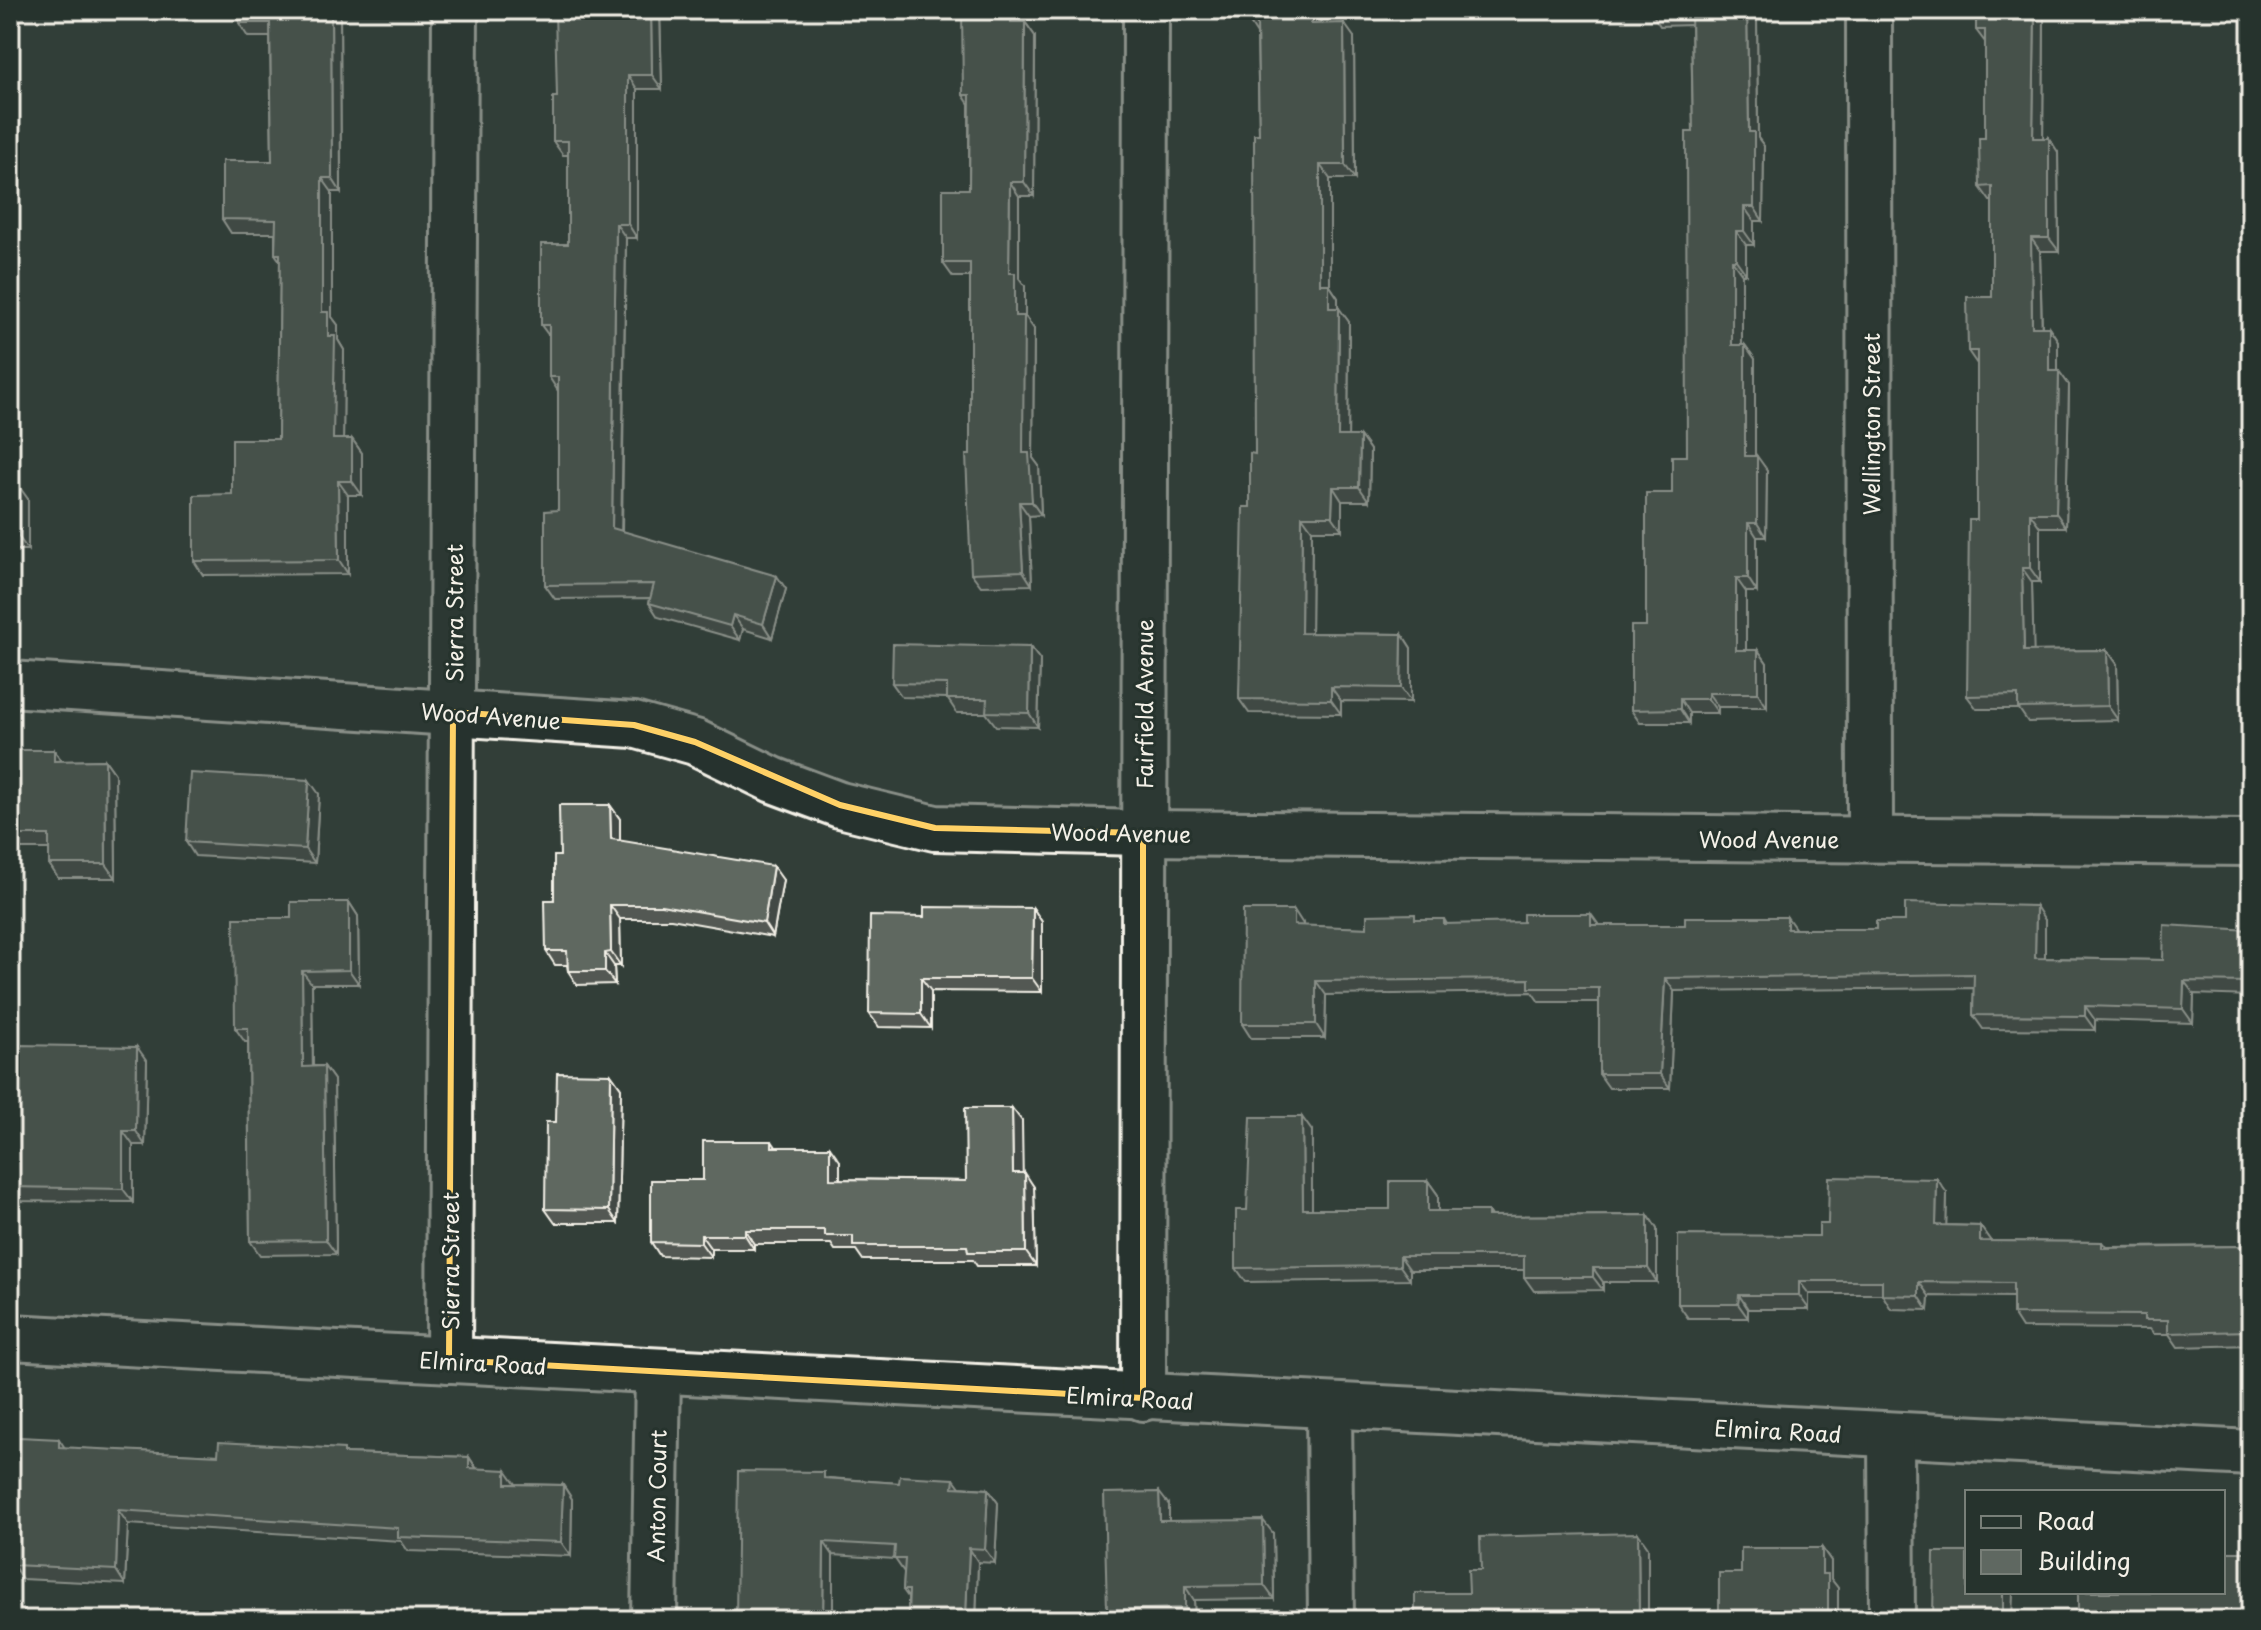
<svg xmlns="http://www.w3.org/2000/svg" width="2261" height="1630" font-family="'Playpen Sans',sans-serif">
<rect width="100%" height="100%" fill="#323e38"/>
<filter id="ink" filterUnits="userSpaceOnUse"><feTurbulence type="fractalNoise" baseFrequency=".0125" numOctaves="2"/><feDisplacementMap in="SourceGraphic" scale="16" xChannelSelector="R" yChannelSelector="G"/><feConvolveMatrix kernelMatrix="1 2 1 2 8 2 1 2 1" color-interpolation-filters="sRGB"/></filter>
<g filter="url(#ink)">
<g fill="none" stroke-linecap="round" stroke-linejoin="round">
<g stroke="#f4f1e8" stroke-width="50">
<g id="minor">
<path d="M1869,10L1870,839"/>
<path d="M10,684L634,725L695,742L773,780L840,805L935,828L1143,833L2251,843"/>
<path d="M10,1337L2251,1453"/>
<path d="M449,1360L455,10"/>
<path d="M1143,1398L1146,10"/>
<path d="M1329,1407L1331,1620"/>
<path d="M1891,1435L1892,1620"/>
<path d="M654,1620L658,1371"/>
</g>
</g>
<use href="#minor" stroke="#26332d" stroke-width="44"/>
</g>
<g fill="#525953" stroke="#f4f1e8" stroke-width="2">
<path d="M239,10H340L341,192H332V317L338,325V340L344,350L343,439H352L362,453V495H348V574L203,575L194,561L232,494L278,439L280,261L275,254V233H231L222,219L272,161L270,37H248L239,23Z"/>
<path d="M660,10L662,89H637V238H626L622,531L786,589L772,638L743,629L740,640L658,617L649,603L650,598L555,599L545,585L558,510V391L549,377V336L541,325L568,244V155H563L553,141L557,97Z"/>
<path d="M1020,10V22H1025L1035,36L1034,196H1019V278L1025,286V316L1034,329L1033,458L1039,466L1041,515L1029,516L1032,585L981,586L971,573L970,277H953L943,263L969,189V104L963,95Z"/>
<path d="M1250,10H1320L1321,24L1354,37L1355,179H1330V286L1338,298V308L1349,322L1348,436H1360L1370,450L1369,501H1342V530H1312L1311,633L1402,634L1411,648V702L1341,701V714L1249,713L1239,699L1250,507L1255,454L1259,134L1257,34L1250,23Z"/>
<path d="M1650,10H1750L1757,19L1758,138L1764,146L1763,221H1754V245H1746V274H1742V345H1745L1755,359V456L1767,470L1766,537H1757V592H1746V650H1758L1767,663V707H1718V713H1689V723H1640L1631,710L1672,493L1687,456L1693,132L1691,25L1660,26Z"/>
<path d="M1976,10H2044L2043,138L2058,152L2059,251H2040L2042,327H2049L2058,341V371L2069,385L2066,527H2040V582H2032L2033,651L2107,650L2117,664L2118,720L2028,722L2019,709H1977L1967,696L1977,520V364L1968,351L1992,297V201H1990L1980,187L1985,138V42L1976,30Z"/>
<path d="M10,485L28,499V550H10Z"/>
<path d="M1030,647L1040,660L1038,727L996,726L986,713H957L947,698L902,697L892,683Z"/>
<path d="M10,750H54L62,761L105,760L115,774L116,878H58L49,864V849H10Z"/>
<path d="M319,794L315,863L195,856L186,842Z"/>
<path d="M610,805L620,819V841L783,880L773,937L671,919H620L621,966H614L615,984L577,985L568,971L567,965H555L546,951L560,856Z"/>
<path d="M349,902L358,916L359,984H312L313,1066H324L334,1080L336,1254L260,1255L250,1241L248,1042H245L235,1028L291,918Z"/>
<path d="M1033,908L1042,922V992L931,991V1028L879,1027L869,1013L924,917Z"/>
<path d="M1418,919H1444L1447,924L1598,925L1796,929H1876L2045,920V958L2163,960L2251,930V996L2194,994L2193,1023L2095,1020V1030L1983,1029L1973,1015L1974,988L1674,991L1670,1088H1609L1599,1074V1002H1539L1532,992L1326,995L1325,1038H1251L1242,1024L1303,924V926L1367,928Z"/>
<path d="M147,1061L145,1145H133V1202L10,1201V1097H16Z"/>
<path d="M611,1074L621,1088L618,1223H555L545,1209L556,1122Z"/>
<path d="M1022,1121V1173L1034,1187L1036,1266H977L973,1260H863L856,1250H835L831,1244H754V1249H711V1257L660,1256L651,1242L703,1180L772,1141L776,1147L840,1161V1179L966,1181Z"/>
<path d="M1312,1131V1209H1390L1428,1181L1438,1195V1211H1488L1491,1216L1648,1215L1657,1229V1282H1603V1290L1534,1291L1524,1277V1270H1410V1280L1246,1282L1236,1268L1247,1210Z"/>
<path d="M1947,1193L1946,1225L1980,1226L1990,1241L2102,1242L2106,1247L2251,1246V1345L2178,1347L2169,1334H2154L2150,1329L2022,1328L2013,1314V1297L1929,1296L1928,1310L1891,1309L1882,1294H1809V1309H1748V1318H1688L1678,1304L1819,1236L1828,1224Z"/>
<path d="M59,1439L65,1448L218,1455L347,1453L469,1457L477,1469L516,1484L563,1485L572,1499L571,1556L408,1551L401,1541L128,1524L125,1584L22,1579L13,1565Z"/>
<path d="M829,1478L899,1483L954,1479L960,1487L988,1489L998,1503L995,1563L978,1562L976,1620H911L908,1616V1597L903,1590L904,1572L895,1559L833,1555V1620H736Z"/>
<path d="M1169,1505V1521L1273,1533L1274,1599L1194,1600L1195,1620H1114L1107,1610Z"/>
<path d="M1822,1548L1831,1561V1579L1838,1588V1620H1721L1719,1618L1741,1573Z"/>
</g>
<g fill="#424944" stroke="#f4f1e8" stroke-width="2">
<path d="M331,10H340L341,192L332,178Z"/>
<path d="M651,10H660L662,89L652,75Z"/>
<path d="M1011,10H1020L1021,36L1011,22Z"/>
<path d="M1311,10H1320L1321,38L1311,24Z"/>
<path d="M1747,10H1750L1757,19L1758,138L1764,146L1763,221L1754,207L1749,132Z"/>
<path d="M2035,10H2044L2043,152L2033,138Z"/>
<path d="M1025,22L1035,36L1034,196L1024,182Z"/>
<path d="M1344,23L1354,37L1355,179L1345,165Z"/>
<path d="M628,75L637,89V238L628,224Z"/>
<path d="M2049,138L2058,152L2059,251L2049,238Z"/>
<path d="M1320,165L1330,179V286L1338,298V322L1329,308L1320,284Z"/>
<path d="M322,178L332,192V317L338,325V340L344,350L343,453L333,439L328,336L322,312Z"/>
<path d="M1010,182L1019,196V278L1025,286V316L1034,329L1033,458L1039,466L1041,515L1032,502L1023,453L1015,316L1009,273Z"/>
<path d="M1744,207L1754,221V245L1744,231Z"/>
<path d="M616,224L626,238L621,542L612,528Z"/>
<path d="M1736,231L1746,245V274L1736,260Z"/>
<path d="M2031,238L2040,251L2042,341L2032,327Z"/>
<path d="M1732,260L1742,274V359L1732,345Z"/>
<path d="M1339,308L1349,322L1348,450L1338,436Z"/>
<path d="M2049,327L2058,341V385L2049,371Z"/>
<path d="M1745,345L1755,359V470L1745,456Z"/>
<path d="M2059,371L2069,385L2066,527L2056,513Z"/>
<path d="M1360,436L1370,450L1369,501L1359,487Z"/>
<path d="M352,439L362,453V495L352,481Z"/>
<path d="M1757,456L1767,470L1766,537L1757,523Z"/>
<path d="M338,481L348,495V574L339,560Z"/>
<path d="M18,485L28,499V550L18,536Z"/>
<path d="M1333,487L1342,501V530L1332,516Z"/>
<path d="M1019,502L1029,516L1032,585L1023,571Z"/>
<path d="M2030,513L2040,527V582L2030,568Z"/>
<path d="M1302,516L1312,530L1311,647L1301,633Z"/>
<path d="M1748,523L1757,537V592L1748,578Z"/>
<path d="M2022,568L2032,582L2034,665L2024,651Z"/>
<path d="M777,576L786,589L772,638L763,624Z"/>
<path d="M1736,578L1746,592V663L1736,650Z"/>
<path d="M733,615L743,629L740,640L730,626Z"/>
<path d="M1402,634L1411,648V702L1401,688Z"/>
<path d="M1030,647L1040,660L1038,727L1029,713Z"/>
<path d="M1758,650L1767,663V707L1758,693Z"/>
<path d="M2107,650L2117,664L2118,720L2108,706Z"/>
<path d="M1331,687L1341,701V714L1331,700Z"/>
<path d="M1708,693L1718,707V713L1708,699Z"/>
<path d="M1680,699L1689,713V723L1680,709Z"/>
<path d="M54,750L64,764L54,761Z"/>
<path d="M105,760L115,774L116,878L106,864Z"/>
<path d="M309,780L319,794L315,863L305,849Z"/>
<path d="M610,805L620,819V853L611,839Z"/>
<path d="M773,866L783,880L773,937L764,923Z"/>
<path d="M349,902L358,916L359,984L349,970Z"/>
<path d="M610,905L620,919L621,966L611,952Z"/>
<path d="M2036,906L2045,920V972L2035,958Z"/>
<path d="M1033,908L1042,922V992L1032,978Z"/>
<path d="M1294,910L1303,924V939L1294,925Z"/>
<path d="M1591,914L1601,928L1591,925Z"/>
<path d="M1787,917L1797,931L1787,929Z"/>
<path d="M605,953L614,966L615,984L605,971Z"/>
<path d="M302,971L312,984L313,1080L303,1067Z"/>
<path d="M921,978L931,991V1028L921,1014Z"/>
<path d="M1665,978L1674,991L1670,1088L1660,1074Z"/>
<path d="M1316,981L1326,995L1325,1038L1316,1024Z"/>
<path d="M2184,981L2194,994L2193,1023L2183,1009Z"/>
<path d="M2085,1006L2095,1020V1030L2085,1016Z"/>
<path d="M137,1047L147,1061L145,1145L136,1131Z"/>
<path d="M324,1066L334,1080L336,1254L326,1240Z"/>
<path d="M611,1074L621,1088L618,1223L609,1210Z"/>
<path d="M1012,1108L1022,1121L1023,1187L1013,1173Z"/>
<path d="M1302,1117L1312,1131V1223L1303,1209Z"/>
<path d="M123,1131L133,1145V1202L123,1189Z"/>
<path d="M830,1147L840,1161V1193L830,1179Z"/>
<path d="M1025,1173L1034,1187L1036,1266L1026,1252Z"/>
<path d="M1937,1179L1947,1193L1946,1239L1936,1225Z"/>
<path d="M1428,1181L1438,1195V1225L1428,1211Z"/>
<path d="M1648,1215L1657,1229V1282L1648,1268Z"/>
<path d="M1980,1226L1990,1240L1989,1255L1980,1241Z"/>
<path d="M745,1230L754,1244V1249L745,1235Z"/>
<path d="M701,1235L711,1249V1257L701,1243Z"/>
<path d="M1400,1256L1410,1270V1280L1400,1266Z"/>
<path d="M1593,1268L1603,1282V1290L1593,1277Z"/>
<path d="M1799,1281L1809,1294V1309L1799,1295Z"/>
<path d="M1919,1282L1929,1296L1928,1310L1919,1296Z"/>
<path d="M1739,1295L1748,1309V1318L1738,1304Z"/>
<path d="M469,1457L478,1471L469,1468Z"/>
<path d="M506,1470L516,1484H506Z"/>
<path d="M563,1485L572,1499L571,1556L561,1542Z"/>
<path d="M988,1489L998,1503L995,1563L985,1549Z"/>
<path d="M1159,1492L1169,1505V1535L1160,1521Z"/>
<path d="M118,1510L128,1524L125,1584L116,1570Z"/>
<path d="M1263,1520L1273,1533L1274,1599L1264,1585Z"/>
<path d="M1638,1533L1648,1547V1620H1639Z"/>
<path d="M824,1542L833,1555V1620H823Z"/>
<path d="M969,1548L978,1562L976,1620H970L966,1614Z"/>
<path d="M1822,1548L1831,1561V1579L1838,1588V1620H1828L1822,1574Z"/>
<path d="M1185,1586L1194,1600L1195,1620L1185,1608Z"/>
<path d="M2003,1592H2013L2012,1620H2003Z"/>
</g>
<g fill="#5f6861" stroke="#f4f1e8" stroke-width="2">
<path d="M239,10H331L332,178H322V312H328V336H335L333,439H352V481H338L339,560L194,561V495L232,494V439H278L280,254H275L276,220L222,219V161H272L270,23H239Z"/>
<path d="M555,10H651L652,75H628V224H616L612,528L777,576L763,624L733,615L730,626L649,603L654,584L545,585V511L558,510V377H549V325H541V244H568V141H553V97H557Z"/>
<path d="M962,10H1011V22H1025L1024,182H1010L1009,273H1015V316H1024L1023,453H1029L1032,502H1019L1023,571L971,573L966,455H970V263H943V189H969L970,95H963Z"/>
<path d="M1250,10H1311V24L1344,23L1345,165H1320V284H1329V308H1339L1338,436H1360L1359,487H1333L1332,516H1302L1301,633L1402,634L1401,688L1331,687V700L1239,699L1243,507H1250V453L1255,454L1254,134H1259L1257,23H1250Z"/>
<path d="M1650,10H1747L1749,132H1754V207H1744V231H1736V260H1732V345H1745V456H1757V523H1748V578H1736V650H1758V693H1708V699H1680V709L1631,710V626H1646V493H1672V456H1687L1686,132H1693L1691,11L1650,12Z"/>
<path d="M1976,10H2035L2033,138H2049V238H2031L2032,327H2049V371H2059L2056,513H2030V568H2022L2024,651L2107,650L2108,706L2018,708V695L1967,696L1969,520H1977V351H1968L1967,297H1992V186L1980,187L1979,138H1985V30H1976Z"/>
<rect x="10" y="485" width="8" height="51"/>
<path d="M893,644L1030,647L1029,713L986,712L987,699H947V684L892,683Z"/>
<path d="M10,750H54V761L105,760L106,864H49V835H10Z"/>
<path d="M190,773L309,780L305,849L186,842Z"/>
<path d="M559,805H610L611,839L773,866L764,923L661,905H610L611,952L605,953V971H568L567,951H546L545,900H554V856H560Z"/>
<path d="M291,902H349V970L302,971L303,1067L324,1066L326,1240L250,1241L248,1028H235L234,918H291Z"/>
<path d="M1905,903L2036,906L2035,958L2163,960L2164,925L2251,930V982L2184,981L2183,1009L2085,1006V1016L1973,1015L1974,974L1665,978L1660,1074H1599V988H1529V979L1316,981V1024H1242L1243,910H1294V925L1367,928V915L1415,914V919H1444V924L1523,922V914H1591V925H1685V917H1787V929H1876V921H1905Z"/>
<path d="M924,907L1033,908L1032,978H921V1014L869,1013L870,916L924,917Z"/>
<path d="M17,1045L137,1047L136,1131H123V1189L10,1187V1097H16Z"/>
<path d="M557,1073L611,1074L609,1210L545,1209L546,1122H556Z"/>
<path d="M965,1108H1012L1013,1173H1025L1026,1252H968L967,1246H853V1236H825V1230H745V1235H701V1243L651,1242V1180H703V1141H772V1147H830V1179L966,1181Z"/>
<path d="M1251,1117H1302L1303,1209H1390V1181H1428V1211H1488V1216L1648,1215V1268H1593V1277H1524V1256H1400V1266L1236,1268V1210H1247Z"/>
<path d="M1829,1177L1937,1179L1936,1225L1980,1226V1241L2102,1242V1248L2251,1246V1331L2168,1333V1320H2144V1315L2013,1314V1283L1919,1282V1296L1882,1295V1281H1799V1295H1739L1738,1304H1678V1235L1819,1236V1224H1828Z"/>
<path d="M19,1437L59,1439V1447L218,1455L219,1442L344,1449V1453L469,1457V1468L506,1470V1484L563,1485L561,1542L398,1537V1528L118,1510L116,1570L13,1565Z"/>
<path d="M738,1471L824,1472V1478L899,1483L900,1476L954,1479L953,1487L988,1489L985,1549L969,1548L966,1614L908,1616L909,1590H903L905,1559H894L895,1546L824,1542L823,1620H736Z"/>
<path d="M1159,1492L1160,1521L1263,1520L1264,1585L1185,1586V1608L1107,1610L1104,1493Z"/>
<path d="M1638,1533L1639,1620H1415V1593H1469L1468,1570H1481L1480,1537Z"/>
<path d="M1741,1548H1822V1574H1828V1620H1776V1617L1719,1618V1573H1741Z"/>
<path d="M1934,1552H1967V1592H2003V1620H1933Z"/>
<path d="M2223,1552H2251V1620H2078V1592H2223Z"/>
</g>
</g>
<path d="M0 0H2261V1630H0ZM453,712L634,725L695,742L840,805L935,828L1143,833V1398L449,1360Z" fill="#323e38" fill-opacity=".55" fill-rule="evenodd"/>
<path fill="none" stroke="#ffd166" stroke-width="6" stroke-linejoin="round" d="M453,712L634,725L695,742L840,805L935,828L1143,833V1398L449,1360Z"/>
<g text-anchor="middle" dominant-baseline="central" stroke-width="6" stroke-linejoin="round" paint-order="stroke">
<g font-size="22" fill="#f4f1e8" stroke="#26332d">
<text transform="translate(1870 424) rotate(-90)">Wellington Street</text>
<text transform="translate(453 613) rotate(-90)">Sierra Street</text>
<text transform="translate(1143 704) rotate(-90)">Fairfield Avenue</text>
<text transform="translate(491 715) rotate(4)">Wood Avenue</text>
<text transform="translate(1121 832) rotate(1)">Wood Avenue</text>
<text x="1769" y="838">Wood Avenue</text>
<text transform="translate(449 1261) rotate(-90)">Sierra Street</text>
<text transform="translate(483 1362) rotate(3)">Elmira Road</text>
<text transform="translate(1130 1397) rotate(3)">Elmira Road</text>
<text transform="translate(1778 1430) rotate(3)">Elmira Road</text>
<text transform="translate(656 1496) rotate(-89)">Anton Court</text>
</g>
</g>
<rect width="2261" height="1630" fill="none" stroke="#26332d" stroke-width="40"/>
<rect x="20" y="20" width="2221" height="1590" fill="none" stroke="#f4f1e8" stroke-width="3" filter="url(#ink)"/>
<rect x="1965" y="1490" width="260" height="104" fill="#26332d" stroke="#787f78" stroke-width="2"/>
<rect x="1981" y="1516" width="40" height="12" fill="#26332d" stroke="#787f78" stroke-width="2"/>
<text x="2037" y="1530" font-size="24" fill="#f4f1e8">Road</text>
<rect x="1981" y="1550" width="40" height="24" fill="#5f6861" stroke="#787f78" stroke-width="2"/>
<text x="2037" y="1570" font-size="24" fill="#f4f1e8">Building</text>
</svg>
